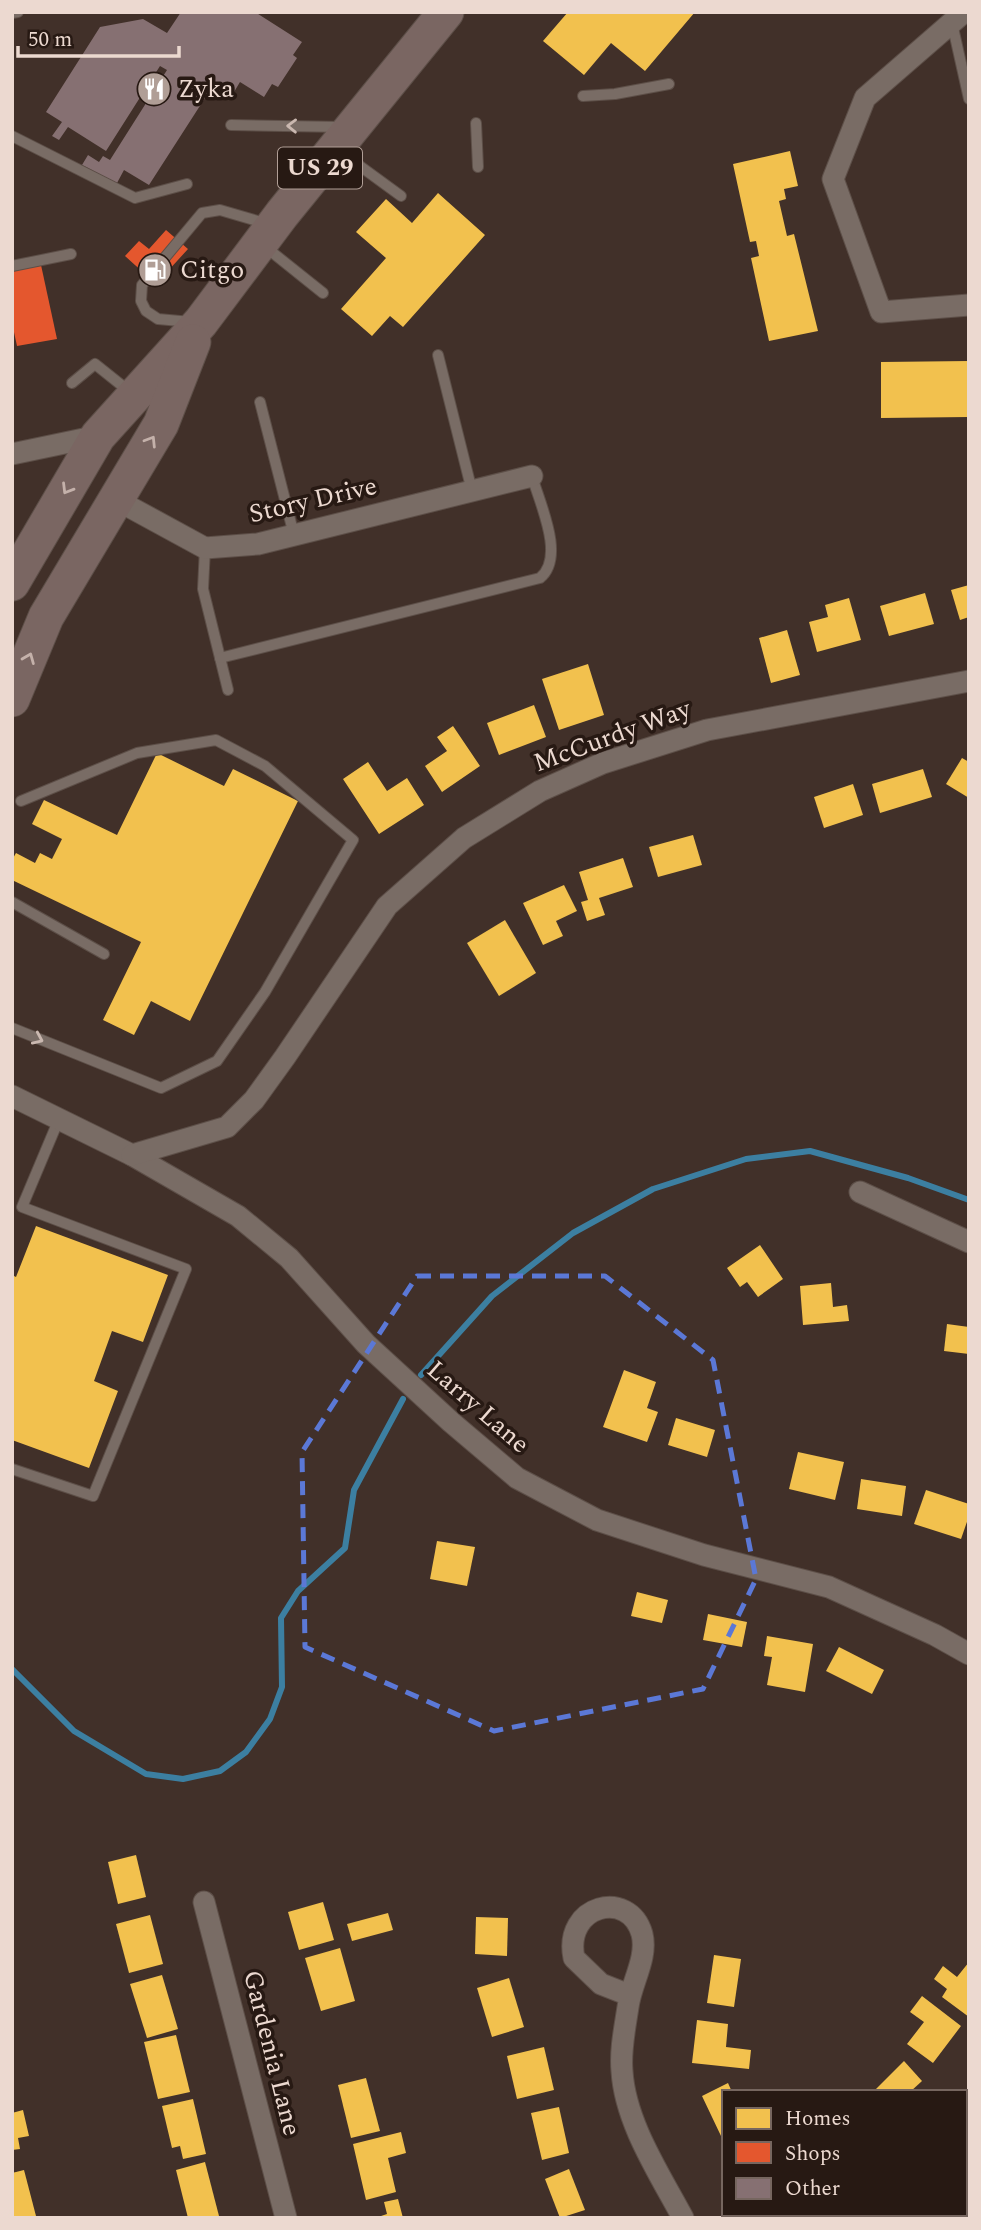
<svg xmlns="http://www.w3.org/2000/svg" width="981" height="2230" font-family="Spectral,serif">
<rect width="100%" height="100%" fill="#413029"/>
<g fill="#f2c14e">
<path d="M568,12H695L645,71L611,43L584,75L543,41Z"/>
<path d="M790,151L798,186L784,189L786,199L779,201L787,236L794,234L818,331L769,341L751,258L759,256L756,241L750,242L733,164Z"/>
<path d="M438,193L485,235L403,327L390,316L372,336L341,309L386,258L356,232L386,199L412,223Z"/>
<path d="M969,361V417L881,418V362Z"/>
<path d="M969,585V617L960,620L951,590Z"/>
<path d="M925,593L934,624L889,636L880,606Z"/>
<path d="M849,598L861,640L817,652L809,622L828,617L825,605Z"/>
<path d="M787,630L800,675L771,683L759,638Z"/>
<path d="M588,664L604,715L559,730L542,679Z"/>
<path d="M534,705L546,737L499,755L487,723Z"/>
<path d="M453,726L480,766L442,792L425,766L447,751L437,737Z"/>
<path d="M157,753L224,786L233,769L298,801L190,1021L151,1001L134,1035L103,1020L141,942L12,880V860L16,853L35,863L40,853L52,859L62,839L32,824L44,800L117,835Z"/>
<path d="M962,758L969,762V798L946,784Z"/>
<path d="M368,762L387,791L407,778L424,805L379,834L343,779Z"/>
<path d="M923,769L932,797L880,813L872,784Z"/>
<path d="M853,784L863,815L824,828L814,797Z"/>
<path d="M693,835L702,865L658,877L649,847Z"/>
<path d="M623,858L633,887L599,898L605,915L587,921L581,902L588,900L579,872Z"/>
<path d="M564,885L577,911L556,921L563,936L543,945L523,903Z"/>
<path d="M505,920L536,973L499,996L467,943Z"/>
<path d="M36,1226L168,1275L143,1342L112,1331L94,1381L118,1391L89,1468L12,1440V1275L16,1277Z"/>
<path d="M760,1245L783,1279L758,1297L747,1282L740,1287L727,1268Z"/>
<path d="M831,1283L833,1307L847,1305L849,1321L803,1325L800,1286Z"/>
<path d="M947,1324L969,1327V1354L944,1351Z"/>
<path d="M624,1370L656,1382L647,1408L658,1412L647,1442L603,1427Z"/>
<path d="M676,1418L715,1430L707,1457L668,1445Z"/>
<path d="M798,1452L844,1462L835,1500L789,1489Z"/>
<path d="M861,1479L906,1486L902,1516L857,1509Z"/>
<path d="M926,1490L969,1504V1516L961,1539L914,1524Z"/>
<path d="M437,1541L475,1547L467,1586L430,1579Z"/>
<path d="M637,1592L668,1600L662,1623L631,1616Z"/>
<path d="M708,1614L747,1622L742,1647L703,1640Z"/>
<path d="M767,1636L813,1644L805,1692L767,1685L772,1657L764,1656Z"/>
<path d="M839,1647L884,1670L872,1694L826,1671Z"/>
<path d="M136,1855L146,1897L118,1904L108,1862Z"/>
<path d="M323,1902L334,1940L299,1950L288,1912Z"/>
<path d="M388,1913L393,1930L352,1941L347,1924Z"/>
<path d="M150,1915L163,1964L129,1973L116,1924Z"/>
<path d="M476,1917L508,1918L507,1956L475,1954Z"/>
<path d="M340,1948L355,2001L321,2011L305,1958Z"/>
<path d="M714,1955L741,1959L734,2007L707,2003Z"/>
<path d="M969,1962V2017L942,1997L947,1989L934,1979L943,1966L957,1977Z"/>
<path d="M162,1975L178,2029L147,2038L130,1984Z"/>
<path d="M509,1978L524,2027L492,2037L477,1988Z"/>
<path d="M922,1996L961,2026L933,2063L907,2044L924,2022L910,2012Z"/>
<path d="M697,2020L728,2024L726,2047L751,2050L749,2069L692,2063Z"/>
<path d="M176,2035L190,2092L158,2099L144,2042Z"/>
<path d="M544,2047L554,2090L517,2099L507,2056Z"/>
<path d="M904,2061L922,2081L910,2092H873Z"/>
<path d="M366,2078L380,2131L351,2138L338,2085Z"/>
<path d="M728,2083L732,2092H724V2135L721,2136L702,2096Z"/>
<path d="M193,2099L206,2154L183,2159L180,2146L172,2148L162,2106Z"/>
<path d="M559,2107L569,2153L542,2160L531,2113Z"/>
<path d="M23,2110L29,2136L18,2138L20,2149L12,2150V2113Z"/>
<path d="M401,2132L406,2153L388,2158L396,2192L366,2200L353,2144Z"/>
<path d="M205,2162L219,2216L188,2218L176,2170Z"/>
<path d="M569,2169L585,2210L560,2218L545,2179Z"/>
<path d="M24,2170L36,2216L12,2218V2173Z"/>
<path d="M398,2199L403,2218H375L387,2214L384,2202Z"/>
</g>
<g fill="#e4572e">
<path d="M166,230L188,249L156,284L125,256L139,241L149,249Z"/>
<path d="M41,265L57,339L17,346L12,323V270Z"/>
</g>
<g fill="none" stroke-linecap="round" stroke-linejoin="round">
<g stroke="#3c7fa1" stroke-width="6">
<path d="M421,1375L492,1296L573,1233L653,1189L746,1159L810,1151L908,1178L969,1200"/>
<path d="M12,1669L74,1731L146,1774L183,1779L220,1771L246,1752L270,1719L282,1687L281,1618L298,1591L345,1548L354,1490L403,1399"/>
</g>
</g>
<path fill="#867072" d="M181,12H255L302,42L293,55L297,58L278,87L272,84L264,97L240,82L231,97L214,84L149,185L124,170L117,183L82,165L88,155L99,162L103,156L110,160L167,70L160,66L106,151L68,127L59,140L52,136L62,122L46,112L100,27L143,19L167,33Z"/>
<g fill="none" stroke-linecap="round" stroke-linejoin="round">
<g stroke="#5d4f48" stroke-width="12">
<g id="service">
<path d="M12,13L18,12"/>
<path d="M952,23L969,99"/>
<path d="M583,96L615,94L669,84"/>
<path d="M476,123L478,167"/>
<path d="M231,125L343,127"/>
<path d="M12,136L135,198L187,184"/>
<path d="M338,150L401,196"/>
<path d="M263,245L323,293"/>
<path d="M12,266L71,254"/>
<path d="M191,322L158,319L146,311L141,301L142,285L202,213L220,210L268,224"/>
<path d="M438,355L472,491"/>
<path d="M72,383L95,364L130,392"/>
<path d="M260,402L294,535"/>
<path d="M205,548L203,589L228,690"/>
<path d="M220,658L540,578C566,557 539,502 532,476"/>
<path d="M12,902L104,954"/>
<path d="M12,1028L161,1088L217,1061L265,992L353,840L265,766L216,740L137,753L21,801"/>
<path d="M12,1469L93,1496L186,1269L22,1207L59,1119"/>
</g>
</g>
<g stroke="#5d4f48" stroke-width="23">
<g id="minor">
<path d="M964,12L865,98L833,179L881,312L969,305"/>
<path d="M12,454L98,436"/>
<path d="M115,499L205,548L258,544L532,476"/>
<path d="M12,1096L132,1155L238,1216L289,1258L366,1344L451,1422L517,1478L597,1520L704,1555L829,1587L935,1635L969,1654"/>
<path d="M132,1155L227,1127L254,1100L285,1057L387,906L464,838L540,791L603,763L707,730L969,681"/>
<path d="M860,1192L969,1242"/>
<path d="M204,1902L286,2218"/>
<path d="M629,1995L601,1984L574,1958C563,1905 629,1888 642,1934C648,1958 631,1983 628,2007C625,2027 620,2050 622,2071C625,2122 659,2173 683,2218"/>
<path d="M965,2151L969,2147"/>
<path d="M894,2218L898,2214"/>
</g>
</g>
<g stroke="#5d4f48" stroke-width="37">
<g id="trunk">
<path d="M12,583L98,436L201,322L282,214L446,12"/>
<path d="M12,699L46,617L161,424L193,342"/>
</g>
</g>
<use href="#service" stroke="#796c65" stroke-width="10"/>
<use href="#minor" stroke="#796c65" stroke-width="21"/>
<use href="#trunk" stroke="#7a6662" stroke-width="35"/>
</g>
<defs><path id="oneway-chevron" d="M-2-3.5L2.5 0L-2 3.5" fill="none" stroke-width="1.6" stroke-linecap="round" stroke-linejoin="round" transform="scale(1.75)"/></defs>
<g stroke="#cab8b0">
<use href="#oneway-chevron" transform="translate(292 126) rotate(-179)"/>
<use href="#oneway-chevron" transform="translate(38 1039) rotate(24)"/>
</g>
<g stroke="#c4b1aa">
<use href="#oneway-chevron" transform="translate(151 441) rotate(-58)"/>
<use href="#oneway-chevron" transform="translate(67 489) rotate(121)"/>
<use href="#oneway-chevron" transform="translate(29 658) rotate(-68)"/>
</g>
<path fill="none" stroke="#5b78d6" stroke-width="5" stroke-dasharray="14 9" stroke-linejoin="round" d="M417,1276H605L713,1360L756,1579L703,1689L494,1731L305,1647L302,1452Z"/>
<defs>
<g id="restaurant-disc" transform="scale(1.75)"><circle r="9.5" fill="#b09e96" stroke="#271913"/><path d="M-5-6h1v4h1v-4h1v4h1v-4h1v5L-1.5 .5V6h-2V.5L-5-1ZM5-6V6H3V1.5H1.5Q1.5-4 5-6Z" fill="#fff"/></g>
<g id="fuel-disc" transform="scale(1.75)"><circle r="9.5" fill="#b09e96" stroke="#271913"/><path d="M-5.5-6h7V0h2V4h1.3V-2.5L3-4.5l.8-.8L6-3V5H2.5V1h-1V6h-7ZM-4.2-4.7v3.2H.2V-4.7Z" fill="#fff"/></g>
</defs>
<g fill-rule="evenodd">
<use href="#restaurant-disc" x="154" y="89"/>
<use href="#fuel-disc" x="155" y="270"/>
</g>
<g text-anchor="middle" dominant-baseline="central" stroke-width="7" stroke-linejoin="round" paint-order="stroke">
<rect fill="#271913" stroke="#b19f97" stroke-width="2" x="278" y="147.5" width="84" height="41" rx="5"/>
<g font-size="24" font-weight="bold" fill="#ecd9d0">
<text x="320" y="168">US 29</text>
</g>
<g font-size="26" fill="#ecd9d0" stroke="#271913" text-anchor="start">
<text x="178" y="89">Zyka</text>
<text x="180" y="270">Citgo</text>
</g>
<g font-size="26" fill="#ecd9d0" stroke="#271913">
<text transform="translate(313 500) rotate(-13)">Story Drive</text>
<text transform="translate(612 736) rotate(-20)">McCurdy Way</text>
<text transform="translate(478 1407) rotate(41)">Larry Lane</text>
<text transform="translate(272 2053) rotate(76)">Gardenia Lane</text>
</g>
</g>
<rect width="981" height="2230" fill="none" stroke="#ecd9d0" stroke-width="28"/>
<rect x="722" y="2090" width="245" height="126" fill="#271913" stroke="#76665f" stroke-width="2"/>
<rect x="736" y="2108" width="35" height="21" fill="#f2c14e" stroke="#76665f" stroke-width="2"/>
<text x="785" y="2125" font-size="21" fill="#ecd9d0">Homes</text>
<rect x="736" y="2142" width="35" height="21" fill="#e4572e" stroke="#76665f" stroke-width="2"/>
<text x="785" y="2160" font-size="21" fill="#ecd9d0">Shops</text>
<rect x="736" y="2178" width="35" height="21" fill="#867072" stroke="#76665f" stroke-width="2"/>
<text x="785" y="2195" font-size="21" fill="#ecd9d0">Other</text>
<path d="M18 46v10h161v-10" fill="none" stroke="#ecd9d0" stroke-width="3.5"/>
<text x="28" y="46" font-size="21" fill="#ecd9d0" stroke="#271913" stroke-width="5" paint-order="stroke">50 m</text>
</svg>
